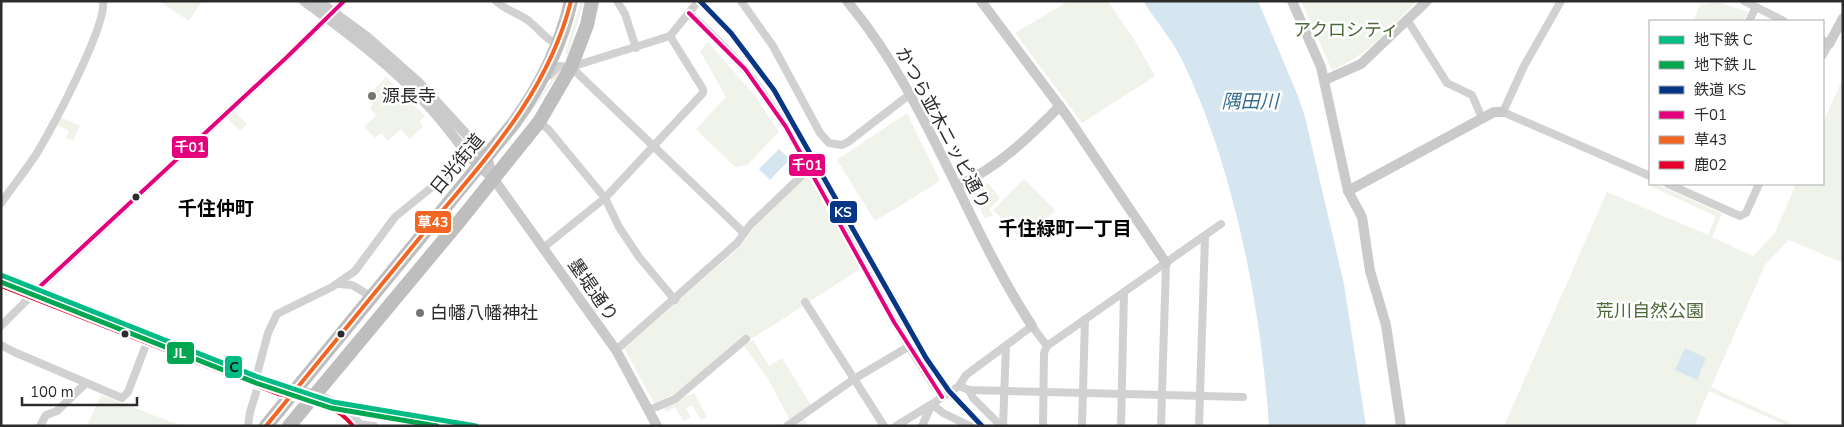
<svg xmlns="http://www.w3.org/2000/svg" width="1844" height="427" font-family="'Nunito Sans','Noto Sans JP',sans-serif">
<rect width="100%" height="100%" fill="#fff"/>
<g fill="#eff3ea">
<path d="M159,1H202L189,21Z"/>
<path d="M581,1H584L568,54H565Z"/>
<path d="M1069,1H1108L1137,44L1155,76L1082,123L1015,33Z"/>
<path d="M1301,1H1417C1391,27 1367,56 1332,70Z"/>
<path d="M1718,2L1748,12L1743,21H1693L1700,5Z"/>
<path d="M708,42L755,96L779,132L747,165L735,167L696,129L726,97L700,51Z"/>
<path d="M558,70L561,71L506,147Z"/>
<path d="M386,77L425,116L419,121L423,126L410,139L401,129L388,141L381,133L375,138L364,127L376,115L370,108L373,104L367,97Z"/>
<path d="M1843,78V263L1789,240L1765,265L1711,387L1796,426H1788L1709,391L1694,426H1504L1607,192L1708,235L1716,216L1650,186L1656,184L1722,214L1712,237L1753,256L1775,233L1796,184H1823V123Z"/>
<path d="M233,112L236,113L247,124L240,131L227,118Z"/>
<path d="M907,113L940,181L875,221L837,160Z"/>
<path d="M58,116L80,126L73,141L66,138L69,131L55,124Z"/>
<path d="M808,176L860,269L753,338L741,340L674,394L654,403L624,348L732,254L747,238L757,223Z"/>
<path d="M1024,179L1055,210L1024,241L993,210Z"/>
<path d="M988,183L1000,198L989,210L993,215L985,219L973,194L974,191Z"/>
<path d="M753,340L769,366L782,358L811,405L800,412L808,426H793L768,379L744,346Z"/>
<path d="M695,394L707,417L701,420L692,405L686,408L691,417L683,421L675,407L666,412L663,406L682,396Z"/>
<path d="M101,395L182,426H87Z"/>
</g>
<g fill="#d5e6f1">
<path d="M1143,1H1258L1298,96L1305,117L1344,284L1366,426H1269C1261,307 1234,166 1181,58C1171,38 1155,20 1143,1Z"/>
<path d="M779,149L790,159L770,180L759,169Z"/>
<path d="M1685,348L1706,358L1697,380L1675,370Z"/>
</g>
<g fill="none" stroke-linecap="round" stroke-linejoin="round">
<path stroke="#d5d5d5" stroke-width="8" stroke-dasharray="8 4" stroke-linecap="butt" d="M692,9L699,1"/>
<g stroke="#d1d1d1" stroke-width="8">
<path d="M496,1C506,11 520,13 530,22C540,30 545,39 557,44"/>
<path d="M617,1L625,14L636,48"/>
<path d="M741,1L773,46L820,133L829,143L842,145L848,142L909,95"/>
<path d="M1561,1L1524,66L1503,112L1650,176"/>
<path d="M1744,1L1784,21"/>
<path d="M689,13C715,37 740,61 761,90C830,187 873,300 942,397"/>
<path d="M1408,21L1447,83L1472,95L1482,118"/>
<path d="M1749,21L1756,7"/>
<path d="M1823,40L1829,44L1823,55"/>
<path d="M571,67L744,233"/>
<path d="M550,75L559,66L571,67L670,36"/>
<path d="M539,122L548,129L605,198L619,227L639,257L675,300"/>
<path d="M1668,184L1740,216L1746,213L1759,184"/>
<path d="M1,203C13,186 26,170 37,153C52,128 107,26 103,1"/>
<path d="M543,248L605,198L703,93V89L670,36L692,9"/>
<path d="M338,284L352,285L372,297"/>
<path d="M805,302L884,426"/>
<path d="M1,326L41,286L287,57L344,1"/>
<path d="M1,345L14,352L122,398L128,392L149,337"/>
<path d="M616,350L737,243L751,224L810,168"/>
<path d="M256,378L268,333L277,314L332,287L355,271L395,217L480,148"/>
<path d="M959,386L969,390L1243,397"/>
<path d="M969,390L973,398L1001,426"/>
<path d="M315,394C332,399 352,411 361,426"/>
<path d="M649,410L675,399L746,339"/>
<path d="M360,424L374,426"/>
<path d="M40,426L46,415L57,411L86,383"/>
<path d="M248,426L250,412L260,380"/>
<path d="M787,426L854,379L908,347"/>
<path d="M896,426L932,404L943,413L970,426"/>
<path d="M922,426L932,404L959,386L966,375L1032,326L1047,346L1221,224"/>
<path d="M1003,426L1006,346"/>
<path d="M1043,426L1044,353L1047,346"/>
<path d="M1082,426L1085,319"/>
<path d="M1121,426L1124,292"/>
<path d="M1161,426L1166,263"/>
<path d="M1199,426L1205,237"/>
</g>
<g stroke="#cacaca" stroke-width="10">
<path d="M304,1C349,34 395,68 432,110C453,133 468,160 493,178L616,350L657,426"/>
<path d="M318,1L367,37L418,82L487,157L493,178"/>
<path d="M847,1C928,98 964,222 1032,326"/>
<path d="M981,1L1067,116L1166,263"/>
<path d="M1292,1L1321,67L1348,191L1362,217L1370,271L1386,325L1401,426"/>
<path d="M1829,44L1843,18"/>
<path d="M1325,80L1361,64L1427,1"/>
<path d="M957,186C999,167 1028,138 1060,106"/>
<path d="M1348,191L1494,112H1503"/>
<path d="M1,279L280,388L315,394"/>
</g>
<g stroke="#bebebe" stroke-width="14">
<path d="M266,426L514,123C540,87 561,46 571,1"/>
<path d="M289,426L458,223L539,122L571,67L587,25L592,1"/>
</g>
<g stroke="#fff" stroke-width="8">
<g id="bus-1">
<path d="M689,13L745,69L786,127L894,322L942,397"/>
<path d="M34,292L287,57L344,1"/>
</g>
</g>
<g stroke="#fff" stroke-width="8">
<path id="bus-2" d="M266,426C318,362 370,299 422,235C483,161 547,96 571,1"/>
</g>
<g stroke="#fff" stroke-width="8">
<path id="bus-3" d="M1,286L278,394C304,400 335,402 353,426"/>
</g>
<use href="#bus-1" stroke="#e5007d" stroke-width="4"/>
<use href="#bus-2" stroke="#f26522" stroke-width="4"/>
<use href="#bus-3" stroke="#e4002b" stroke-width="4"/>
<g stroke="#fff" stroke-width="9">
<path id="rail-1" d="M700,1L731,33L774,90L926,358L949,391L982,426"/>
</g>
<use href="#rail-1" stroke="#073686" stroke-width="5"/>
<g stroke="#fff" stroke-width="9">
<path id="metro-1" d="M1,275L258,377L333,402L476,426"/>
</g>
<g stroke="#fff" stroke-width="9">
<path id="metro-2" d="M1,282L256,383L331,408L437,426"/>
</g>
<use href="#metro-1" stroke="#00bb85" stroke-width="5"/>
<use href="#metro-2" stroke="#00a650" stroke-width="5"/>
</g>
<g fill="#767676" stroke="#fff" stroke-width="2">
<circle cx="372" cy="96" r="5"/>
<circle cx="420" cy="313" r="5"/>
</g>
<g fill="#2c2c2c" stroke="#fff" stroke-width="2">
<circle cx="136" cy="197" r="4.5"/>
<circle cx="125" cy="334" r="4.5"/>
<circle cx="341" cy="334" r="4.5"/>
</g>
<g text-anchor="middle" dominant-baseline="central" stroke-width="5" stroke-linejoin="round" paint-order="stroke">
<g font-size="18" fill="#4e6839" stroke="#fff">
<text x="1346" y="30">アクロシティ</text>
<text x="1650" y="311">荒川自然公園</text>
</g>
<g font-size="18" fill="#2c2c2c" stroke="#fff" text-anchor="start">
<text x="382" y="96">源長寺</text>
<text x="430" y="313">白幡八幡神社</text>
</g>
<g font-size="18" fill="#2c2c2c" stroke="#fff">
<text transform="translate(943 128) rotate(62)">かつら並木ニッピ通り</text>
<text transform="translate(457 164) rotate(-50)">日光街道</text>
<text transform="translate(593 290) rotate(55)">墨堤通り</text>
</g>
<g font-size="19" font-style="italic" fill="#396d8f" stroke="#fff">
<text x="1250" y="102">隅田川</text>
</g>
<g font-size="19" font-weight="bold" fill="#000" stroke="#fff">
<text x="216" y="209">千住仲町</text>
<text x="1065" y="229">千住緑町一丁目</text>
</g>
</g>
<g stroke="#fff" stroke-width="2">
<rect x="171" y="135" width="38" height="24" rx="5" fill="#e5007d"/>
<rect x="788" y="153" width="38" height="24" rx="5" fill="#e5007d"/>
<rect x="829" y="200" width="29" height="24" rx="5" fill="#073686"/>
<rect x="414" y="210" width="38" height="24" rx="5" fill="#f26522"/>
<rect x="166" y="341" width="29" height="24" rx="5" fill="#00a650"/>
<rect x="224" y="355" width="19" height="24" rx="5" fill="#00bb85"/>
</g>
<g font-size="14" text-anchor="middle" font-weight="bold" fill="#fff">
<text x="190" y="152">千01</text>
<text x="807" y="170">千01</text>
<text x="843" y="217">KS</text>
<text x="433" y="227">草43</text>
<text x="180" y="358">JL</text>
</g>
<g font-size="14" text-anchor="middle" font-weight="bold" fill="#111">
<text x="234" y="372">C</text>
</g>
<rect width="1844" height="427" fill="none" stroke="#2c2c2c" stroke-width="5"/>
<rect x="1649" y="20" width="175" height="165" fill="#ffffff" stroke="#ababab"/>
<rect x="1659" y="36" width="25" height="8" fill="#00bb85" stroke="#ababab"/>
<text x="1694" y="45" font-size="15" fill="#2c2c2c">地下鉄 C</text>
<rect x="1659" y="61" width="25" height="8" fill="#00a650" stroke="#ababab"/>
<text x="1694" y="70" font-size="15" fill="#2c2c2c">地下鉄 JL</text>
<rect x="1659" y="86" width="25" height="8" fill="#073686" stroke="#ababab"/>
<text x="1694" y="95" font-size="15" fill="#2c2c2c">鉄道 KS</text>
<rect x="1659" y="111" width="25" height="8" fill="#e5007d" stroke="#ababab"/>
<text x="1694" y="120" font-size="15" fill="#2c2c2c">千01</text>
<rect x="1659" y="136" width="25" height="8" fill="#f26522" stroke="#ababab"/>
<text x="1694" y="145" font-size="15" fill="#2c2c2c">草43</text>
<rect x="1659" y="161" width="25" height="8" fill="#e4002b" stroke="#ababab"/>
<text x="1694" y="170" font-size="15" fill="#2c2c2c">鹿02</text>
<path d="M22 397v8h115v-8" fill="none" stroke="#2c2c2c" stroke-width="2.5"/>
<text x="30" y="397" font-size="15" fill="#2c2c2c" stroke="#ffffff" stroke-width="4" paint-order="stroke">100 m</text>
</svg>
